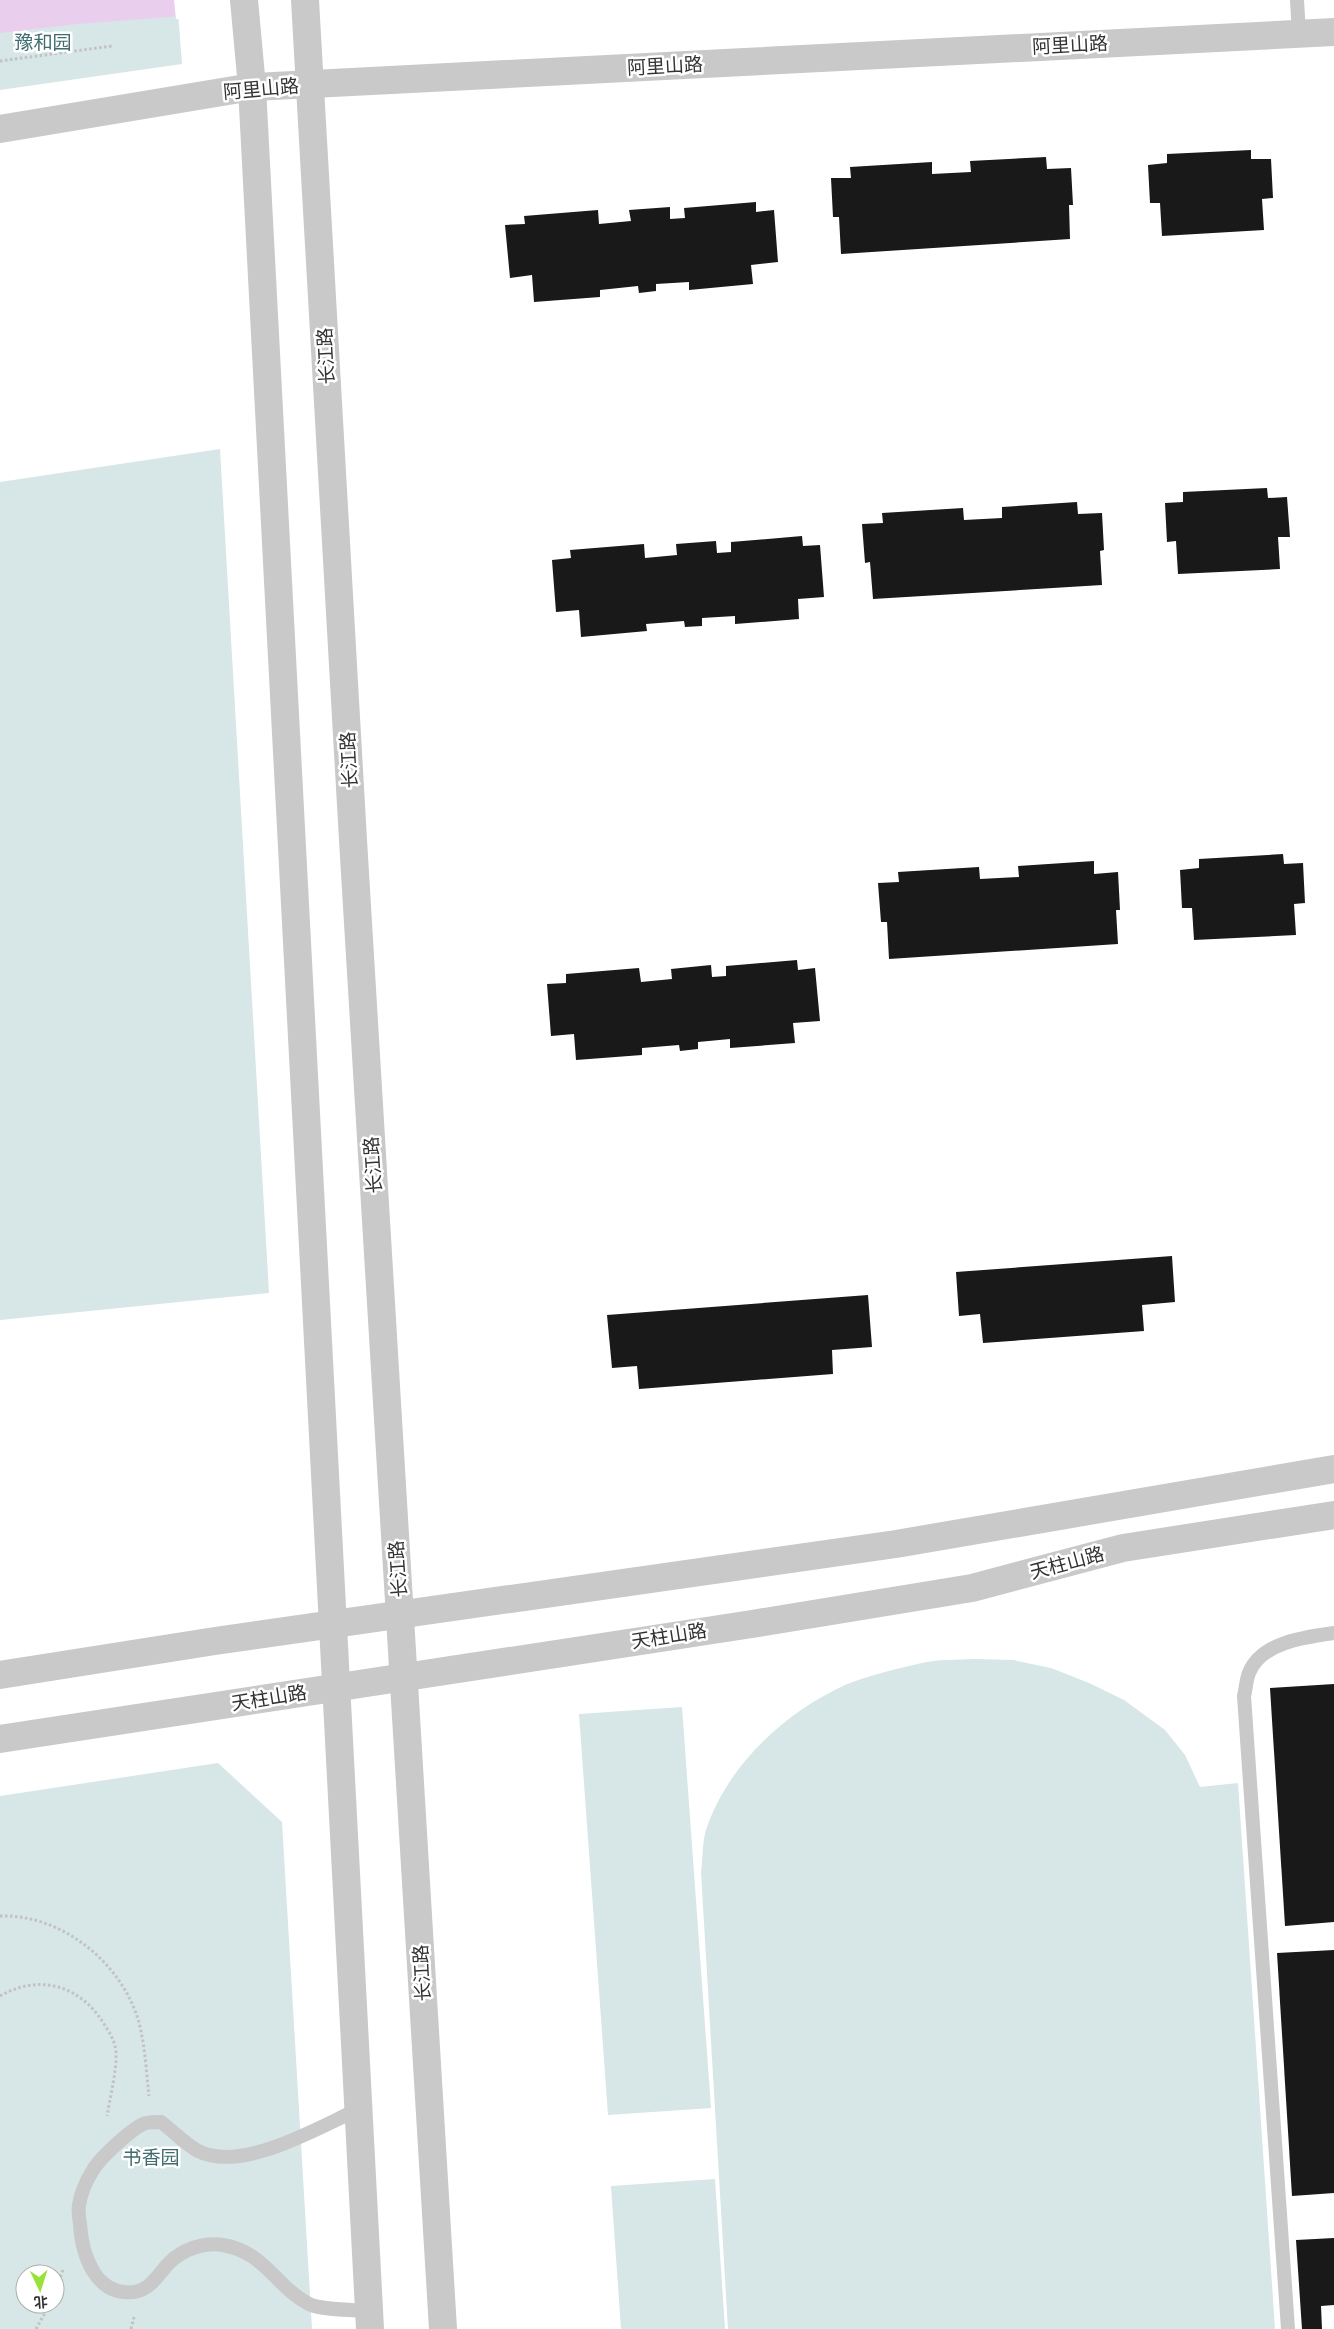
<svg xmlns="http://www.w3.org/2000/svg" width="1334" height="2329" font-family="Cabin,'Noto Sans SC',sans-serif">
<rect width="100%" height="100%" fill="#fff"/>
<g fill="#d7e6e6" fill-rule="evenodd">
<path d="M0,0H177L182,64L0,90Z"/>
<path d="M220,449L269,1293L0,1320V482Z"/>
<path d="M975,1659L1013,1660L1051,1668L1089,1683L1124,1700L1165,1730L1185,1755L1200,1787L1238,1783L1275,2329H728L701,1872C703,1859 702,1843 706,1830C727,1766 784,1713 845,1685C866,1676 900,1668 922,1663C939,1659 958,1660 975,1659Z"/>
<path d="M682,1707L711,2108L608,2115L579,1714Z"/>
<path d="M218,1763L282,1822L312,2329H0V1796ZM25,2274H55V2304H25Z"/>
<path d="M715,2179L725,2329H621L611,2186Z"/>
</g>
<path fill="#eaceed" d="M0,0H391L77,24L0,33Z"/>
<path fill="#fff" d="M174,0H393L391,2L176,19Z"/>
<g fill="#191919">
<path d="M1251,150V159H1271L1273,198L1262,199L1264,230L1162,236L1160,203H1150L1148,165L1167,163V154Z"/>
<path d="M1046,157L1047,169L1071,168L1073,205H1069L1070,239L841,254L839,217H833L831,178H851L850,167L932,162V174L971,172L970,161Z"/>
<path d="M756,202V212L774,210L778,262L751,265L753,284L689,290V282L656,284V291L639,293L638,286L600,290V297L534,302L532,275L510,278L505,225L525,224L524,216L598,210L599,224L631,221L629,210L670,207V219L685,218L684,208Z"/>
<path d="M1267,488L1268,498L1287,497L1290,537H1278L1280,569L1178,574L1176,541L1167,542L1165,503L1183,502V492Z"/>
<path d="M1077,502L1078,514L1102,513L1104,550L1100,551L1102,585L873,599L870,562L865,563L862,524L883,523L882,513L963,508L964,520L1002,518V507Z"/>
<path d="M802,536L803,546L820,545L824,597L798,599L799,619L735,624V616L702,618V626L685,627L684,621L646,624L647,631L581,637L579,610L556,612L552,560L571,558L570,550L644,544L645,558L677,555L676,544L716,541L717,553L731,552V542Z"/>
<path d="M1283,854L1284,864L1303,863L1305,903L1294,904L1296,935L1194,940L1192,908H1182L1180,870L1199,868V859Z"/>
<path d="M1094,861V874L1118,872L1120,910H1116L1118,944L889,959L887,922H881L878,883L899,882L898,872L979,867L980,879L1019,877L1018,866Z"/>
<path d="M797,960L798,970L815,968L820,1021L793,1023L795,1043L730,1048V1039L698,1042V1049L680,1051L679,1045L642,1048V1055L576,1060L574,1034L551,1036L547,984L566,983V974L639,968L641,982L672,979L671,969L711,965L712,977L726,976V966Z"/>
<path d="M1172,1256L1175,1302L1142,1305L1144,1331L983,1343L980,1314L959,1316L956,1272Z"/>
<path d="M868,1295L872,1347L832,1350L833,1374L639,1389L637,1366L612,1368L607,1315Z"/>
<path d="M1334,1684V1922L1285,1926L1270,1688Z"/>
<path d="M1334,1950V2193L1292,2196L1277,1953Z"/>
<path d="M1334,2238V2305L1321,2306L1322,2329H1302L1296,2240Z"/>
</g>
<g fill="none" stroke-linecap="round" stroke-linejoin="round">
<g stroke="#c2c2c2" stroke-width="3" stroke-dasharray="2.5 2.5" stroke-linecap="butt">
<path d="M0,61L112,46"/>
<path d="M0,1916C60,1914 118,1960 137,2016C145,2041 146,2070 149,2096"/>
<path d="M0,1996C40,1973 81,1986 104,2024C110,2033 115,2041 116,2052C117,2071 110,2097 107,2116"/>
<path d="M55,2291L63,2270"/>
<path d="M36,2329L50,2304"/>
<path d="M131,2329L134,2317"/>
</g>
<g stroke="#c9c9c9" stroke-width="14">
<path d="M1297,0L1299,34"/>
<path d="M359,2109C317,2128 242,2173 198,2151C185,2144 173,2131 161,2122C157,2122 151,2122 146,2123C133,2127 100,2158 93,2170C86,2181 81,2192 79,2205C78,2211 79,2218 80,2224C82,2255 95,2296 134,2292C150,2290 158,2275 168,2264C182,2249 204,2242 223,2245C265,2252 276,2287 309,2304C320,2310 356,2310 369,2311"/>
<path d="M1288,2329L1244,1696C1246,1689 1246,1680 1249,1673C1261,1642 1306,1637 1334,1633"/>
</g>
<g stroke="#c9c9c9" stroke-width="28">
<path d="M244,0L252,87L370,2329"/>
<path d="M305,0L353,840L443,2329"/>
<path d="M0,129L252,87L1334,32"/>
<path d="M0,1675L215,1641L896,1544L1334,1469"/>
<path d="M0,1739L752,1624L972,1588L1123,1548L1334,1515"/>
</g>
</g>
<g text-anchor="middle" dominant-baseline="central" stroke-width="5" stroke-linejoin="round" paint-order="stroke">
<g font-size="19" fill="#3f6c6e" stroke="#fff">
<text x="43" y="42">豫和园</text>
<text x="151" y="2157">书香园</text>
</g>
<g font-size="19" fill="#323232" stroke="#fff">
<text transform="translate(1070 45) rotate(-3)">阿里山路</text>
<text transform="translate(665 66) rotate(-3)">阿里山路</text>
<text transform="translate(261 89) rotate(-5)">阿里山路</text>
<text transform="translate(326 356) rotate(-93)">长江路</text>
<text transform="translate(349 760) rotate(-93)">长江路</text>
<text transform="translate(373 1165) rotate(-94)">长江路</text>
<text transform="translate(1067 1563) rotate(-15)">天柱山路</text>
<text transform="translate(398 1569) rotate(-94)">长江路</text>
<text transform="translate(669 1636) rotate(-9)">天柱山路</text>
<text transform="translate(269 1698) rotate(-9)">天柱山路</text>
<text transform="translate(422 1973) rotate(-93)">长江路</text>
</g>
</g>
<g transform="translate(40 2289) rotate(176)"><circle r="24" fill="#ffffff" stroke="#adadad"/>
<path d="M0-4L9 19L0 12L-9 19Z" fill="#99e23b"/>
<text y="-8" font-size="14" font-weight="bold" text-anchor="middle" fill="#323232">北</text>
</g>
</svg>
